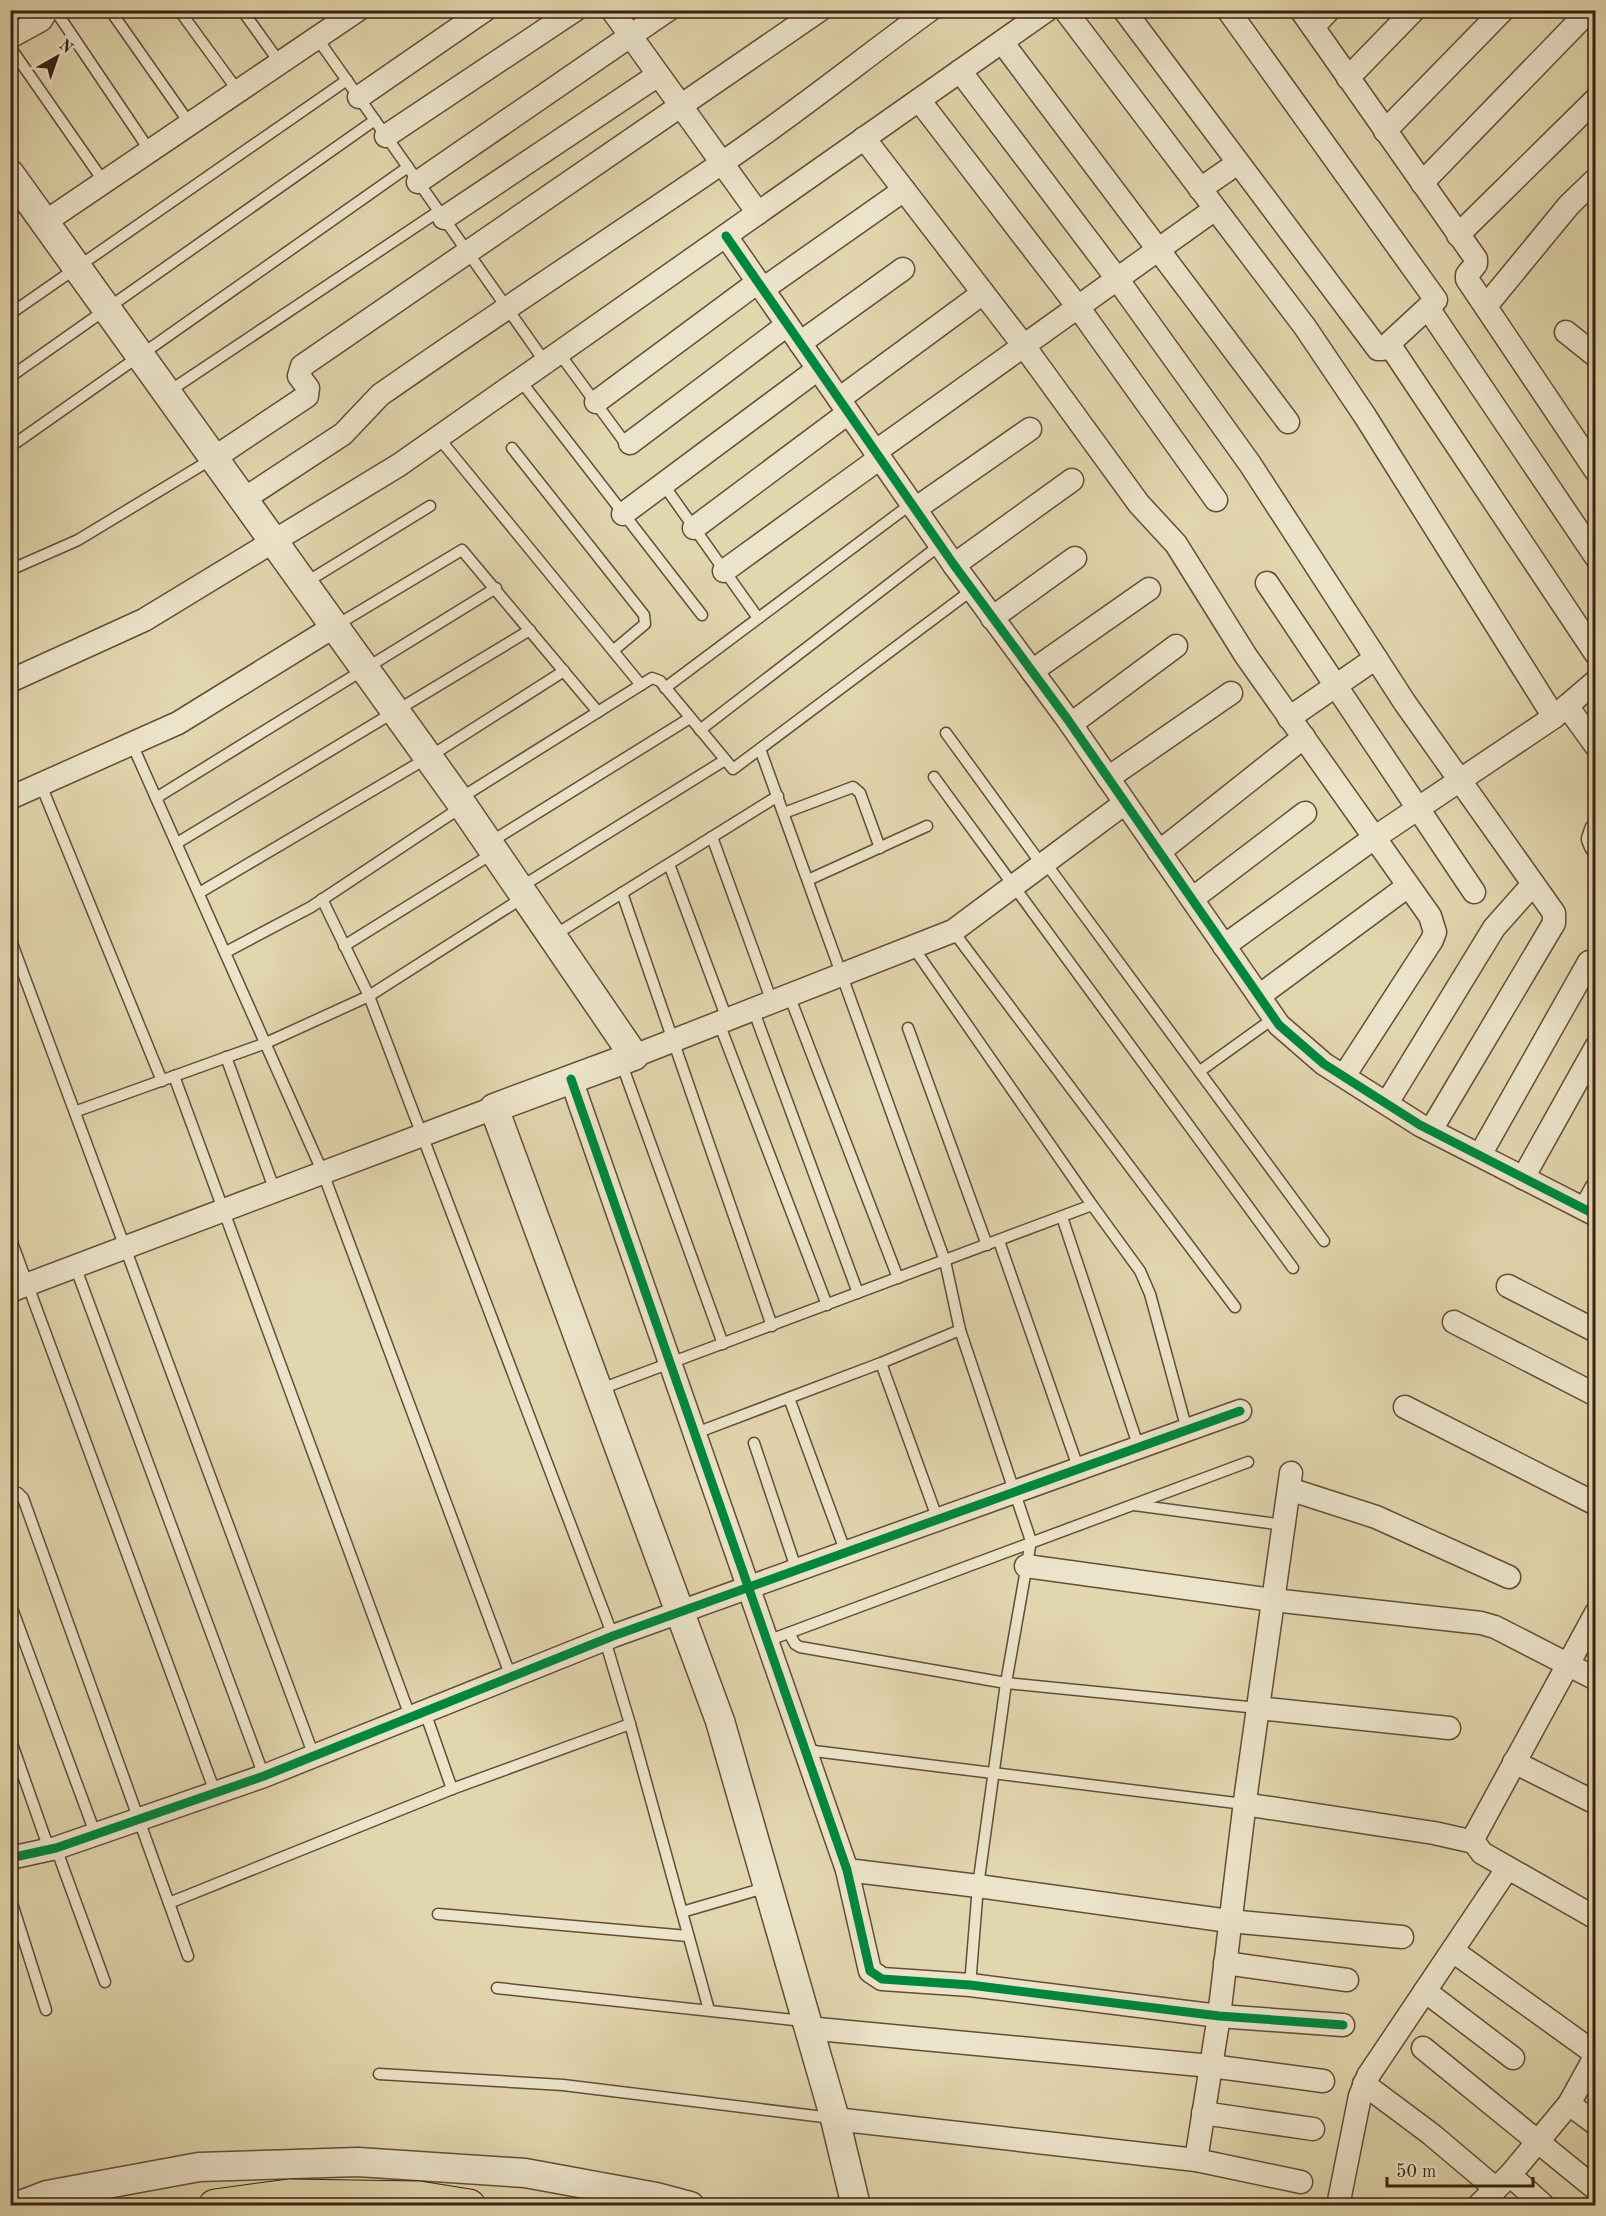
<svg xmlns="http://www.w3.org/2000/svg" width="1606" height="2216" font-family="'Old Standard TT',serif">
<rect width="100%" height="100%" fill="#e2d6ae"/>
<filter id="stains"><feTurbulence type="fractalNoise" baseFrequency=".00333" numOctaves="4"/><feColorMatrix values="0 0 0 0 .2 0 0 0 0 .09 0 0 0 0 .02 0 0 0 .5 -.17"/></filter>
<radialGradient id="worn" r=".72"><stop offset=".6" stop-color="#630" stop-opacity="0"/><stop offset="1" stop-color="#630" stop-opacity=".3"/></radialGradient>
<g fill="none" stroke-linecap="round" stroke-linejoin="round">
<g stroke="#634d38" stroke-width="13">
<g id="service">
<path d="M55,10L150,151"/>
<path d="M110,10L190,124"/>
<path d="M179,10L238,91"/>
<path d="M242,10L280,63"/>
<path d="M317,38L545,362"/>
<path d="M10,47L104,182"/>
<path d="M10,314L347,80"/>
<path d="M559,353L623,440L630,443"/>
<path d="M10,377L375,120"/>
<path d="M520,380L702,615"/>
<path d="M168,392L439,211"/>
<path d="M438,437L641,685"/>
<path d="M10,447L408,167"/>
<path d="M512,448L644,615L645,624L614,650"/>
<path d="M663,484L758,618"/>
<path d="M10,570L78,540L212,459"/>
<path d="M305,583L430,506"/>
<path d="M335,626L462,550L598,712"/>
<path d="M665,688L911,504"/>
<path d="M700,730L940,545"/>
<path d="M946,733L1042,865"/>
<path d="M132,744L323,1173L511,1677"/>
<path d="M760,749L945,1261L960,1330L1031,1541L1006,1683L978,1886L970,1985"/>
<path d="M934,777L1293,1268"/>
<path d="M41,785L162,1081"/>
<path d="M156,798L496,588"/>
<path d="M459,799L652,678L660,681L733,769L972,590"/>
<path d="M784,813L853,787L860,793L880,848"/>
<path d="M712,837L772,1002"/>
<path d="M177,843L530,630"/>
<path d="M489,843L690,718"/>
<path d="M1045,862L1324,1241"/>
<path d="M669,864L727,1019"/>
<path d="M808,880L927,826"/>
<path d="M519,888L725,760"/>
<path d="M199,893L429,757L564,671"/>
<path d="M622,893L772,1326"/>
<path d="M322,899L369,996L613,1636"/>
<path d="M953,931L1235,1307"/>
<path d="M553,936L778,796"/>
<path d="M10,938L314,1756"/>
<path d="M344,946L495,852"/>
<path d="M913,947L1092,1205L1140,1271L1150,1294L1187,1430"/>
<path d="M226,952L311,907L463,806"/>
<path d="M789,995L898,1278"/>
<path d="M753,1009L858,1293"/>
<path d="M719,1023L827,1305"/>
<path d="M908,1028L987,1245"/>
<path d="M226,1057L275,1191"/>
<path d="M621,1062L723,1344"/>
<path d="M1200,1071L1274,1018"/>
<path d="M174,1076L410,1716"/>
<path d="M77,1111L266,1043L369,996L524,897"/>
<path d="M1062,1217L1139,1448"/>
<path d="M10,1237L215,1792"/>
<path d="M999,1241L1079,1470"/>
<path d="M75,1266L264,1776"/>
<path d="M881,1363L938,1520"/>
<path d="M598,1390L1092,1205"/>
<path d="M789,1398L846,1553"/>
<path d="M696,1433L881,1363L960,1330"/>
<path d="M754,1443L797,1571"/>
<path d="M10,1494L18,1493L23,1498L188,1956"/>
<path d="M1134,1505L1284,1525"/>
<path d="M10,1603L95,1833"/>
<path d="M789,1633L795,1644L800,1647L1006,1683L1258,1708"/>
<path d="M767,1641L1248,1462"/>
<path d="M425,1712L452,1789"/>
<path d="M630,1724L709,2010"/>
<path d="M10,1738L49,1849"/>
<path d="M806,1750L1244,1804"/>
<path d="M56,1848L105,1982"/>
<path d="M10,1897L46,2010"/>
<path d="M169,1903L452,1789L630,1724L605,1640"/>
<path d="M682,1912L768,1887"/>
<path d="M438,1914L688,1936"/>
<path d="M497,1988L803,2021"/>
<path d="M379,2074L563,2085L832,2118"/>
</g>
</g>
<g stroke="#634d38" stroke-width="25">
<g id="minor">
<path d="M612,10L758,213"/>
<path d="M1065,10L1305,327L1365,416L1554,717"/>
<path d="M1124,10L1378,349H1383L1436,300L1228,10"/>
<path d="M1301,10L1476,259V264L1467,275V279L1596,471"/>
<path d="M1313,27L1329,10"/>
<path d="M10,37L41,20L47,10"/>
<path d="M1002,42L1288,422"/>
<path d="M960,71L1115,276L1250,464L1405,703L1554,913V923L1431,1130"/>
<path d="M1348,78L1414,10"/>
<path d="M359,97L485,10"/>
<path d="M919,100L1078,307L1216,500"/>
<path d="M1385,131L1503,10"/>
<path d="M386,136L575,10"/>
<path d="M864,138L1024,346L1139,504L1176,544L1246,656L1430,916L1435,932L1432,940L1344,1076"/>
<path d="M418,182L668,10"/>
<path d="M1422,183L1584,16"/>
<path d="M1200,189L1238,163"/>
<path d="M444,218L658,75"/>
<path d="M45,222L358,10"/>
<path d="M1458,235L1596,99"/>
<path d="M726,236L954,565L1068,720L1279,1025L1324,1064L1420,1125L1596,1215"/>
<path d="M763,289L904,190"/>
<path d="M1486,306L1569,205L1596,179"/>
<path d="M1428,308L1596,557"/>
<path d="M1566,332L1596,356"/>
<path d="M800,343L903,269"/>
<path d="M1389,344L1596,654"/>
<path d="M839,399L983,293"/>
<path d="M596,402L758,282"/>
<path d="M630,443L787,325"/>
<path d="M875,452L1215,209"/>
<path d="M214,458L307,396L308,388L299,376L302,366L820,10"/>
<path d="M244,499L343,434L380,395C493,316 608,241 722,163C793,115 860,61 930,10"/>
<path d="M915,509L1030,429"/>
<path d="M623,514L818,369"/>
<path d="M694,528L848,413"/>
<path d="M954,565L1072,480"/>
<path d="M724,571L880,458"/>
<path d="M1267,583L1474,892"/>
<path d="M992,618L1075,558"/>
<path d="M1032,671L1149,589"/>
<path d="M10,681L144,620L399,465L1047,10"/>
<path d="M1567,706L1596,746"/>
<path d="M1289,718L1376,658"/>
<path d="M1071,724L1176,646"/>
<path d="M1108,778L1231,693"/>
<path d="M10,798L178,723L335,626"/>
<path d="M1596,830L1593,839L1596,846"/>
<path d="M1159,852L1304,737"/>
<path d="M1192,899L1305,813"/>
<path d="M1224,946L1374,838L1554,717L1596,681"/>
<path d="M1259,996L1408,886"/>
<path d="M634,1056L953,931L1125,803"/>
<path d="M571,1079L847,1870L870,1971L882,1979L970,1985L1219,2016L1343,2025"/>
<path d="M1387,1103L1494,928L1533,884"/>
<path d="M1480,1155L1589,962"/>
<path d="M1523,1178L1596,1047"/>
<path d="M1585,1209L1596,1189"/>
<path d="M1508,1286L1596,1331"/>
<path d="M10,1291L494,1108"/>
<path d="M1454,1322L1596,1395"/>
<path d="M1405,1407L1596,1504"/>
<path d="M1289,1489L1376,1517L1509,1577"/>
<path d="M1026,1566L1273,1600L1481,1623L1495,1627L1596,1679"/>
<path d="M1596,1613L1474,1837V1842L1482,1853L1596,1918"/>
<path d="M1258,1708L1449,1728"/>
<path d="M1514,1762L1596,1803"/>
<path d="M1244,1804L1434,1833L1474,1842"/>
<path d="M10,1858L56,1848L264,1776L613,1636L1240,1411"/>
<path d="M847,1870L978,1886L1229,1921L1402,1937"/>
<path d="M1453,1951L1596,2054"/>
<path d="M1225,1963L1347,1980"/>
<path d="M1425,1991L1513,2058"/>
<path d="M807,2028L1211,2066L1323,2081"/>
<path d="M1423,2048L1596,2189"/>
<path d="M1364,2084L1431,2134L1496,2189"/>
<path d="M1569,2104L1596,2124"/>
<path d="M1203,2113L1313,2129"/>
<path d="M835,2119L1196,2160L1301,2182"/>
<path d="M1196,2160L1219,2016L1246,1793L1291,1473"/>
<path d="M1510,2175L1544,2206"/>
<path d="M1338,2206L1360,2096L1368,2076L1507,1869"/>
<path d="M1478,2206L1510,2175L1569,2104L1596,2055"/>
</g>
</g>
<g stroke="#634d38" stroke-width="31">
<g id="tertiary">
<path d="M10,174L459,800L634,1056L494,1108L720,1721L835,2119L856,2206"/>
<path d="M18,2206L47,2195L199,2167L358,2162L525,2173L656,2197L690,2206"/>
</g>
</g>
<g stroke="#391f11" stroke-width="35">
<path id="motorway" d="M215,2206L289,2196L419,2198L469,2206"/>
</g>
<use href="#service" stroke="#ece4ca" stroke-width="10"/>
<use href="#minor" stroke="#ece4ca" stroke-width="22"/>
<use href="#tertiary" stroke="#ece4ca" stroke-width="28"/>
<use href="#motorway" stroke="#e2d6ae" stroke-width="33"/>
<g stroke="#ece4ca" stroke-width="13">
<g id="cycleway">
<path d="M726,236L954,565L1068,720L1279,1025L1324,1064L1420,1125L1596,1215"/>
<path d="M571,1079L847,1870L870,1971L882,1979L970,1985L1219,2016L1343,2025"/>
<path d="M10,1858L56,1848L264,1776L613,1636L1240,1411"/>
</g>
</g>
<use href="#cycleway" stroke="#00873e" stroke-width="9"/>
</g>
<rect width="1606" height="2216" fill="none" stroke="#e2d6ae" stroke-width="36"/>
<rect x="12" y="12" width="1582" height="2192" fill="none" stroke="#391f11" stroke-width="3"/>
<rect x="18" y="18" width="1570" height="2180" fill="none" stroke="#391f11" stroke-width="1.5"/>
<g transform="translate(57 57) rotate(40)" stroke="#ece4ca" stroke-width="4.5" paint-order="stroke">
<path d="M0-4.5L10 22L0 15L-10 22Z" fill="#391f11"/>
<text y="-9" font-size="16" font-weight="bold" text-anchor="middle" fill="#391f11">N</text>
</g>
<path d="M1387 2177v9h146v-9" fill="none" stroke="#391f11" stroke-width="3"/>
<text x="1396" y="2177" font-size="18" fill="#391f11" stroke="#ece4ca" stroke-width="4.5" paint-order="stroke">50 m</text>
<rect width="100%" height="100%" filter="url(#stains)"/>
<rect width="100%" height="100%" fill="url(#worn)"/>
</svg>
